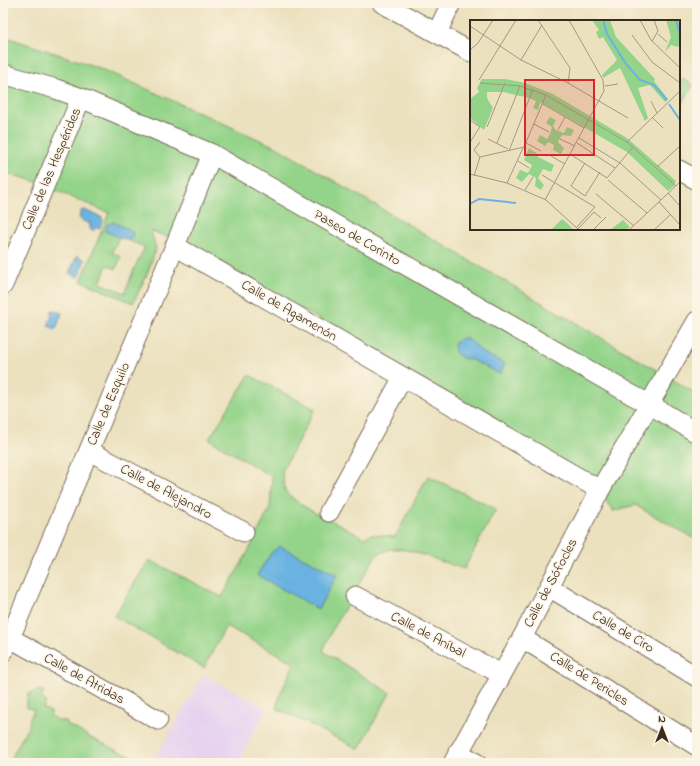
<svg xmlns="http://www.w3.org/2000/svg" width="700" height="766" font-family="'Indie Flower',sans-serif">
<rect width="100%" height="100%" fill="#fcf5e5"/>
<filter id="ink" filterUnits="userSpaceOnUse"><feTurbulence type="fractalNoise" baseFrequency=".025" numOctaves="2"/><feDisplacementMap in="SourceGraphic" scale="8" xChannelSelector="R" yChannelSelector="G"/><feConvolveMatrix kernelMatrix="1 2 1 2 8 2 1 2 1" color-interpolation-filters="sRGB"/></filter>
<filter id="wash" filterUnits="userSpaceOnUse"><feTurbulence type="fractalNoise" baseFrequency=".012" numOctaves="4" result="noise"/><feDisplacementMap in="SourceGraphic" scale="16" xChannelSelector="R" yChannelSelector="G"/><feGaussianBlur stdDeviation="0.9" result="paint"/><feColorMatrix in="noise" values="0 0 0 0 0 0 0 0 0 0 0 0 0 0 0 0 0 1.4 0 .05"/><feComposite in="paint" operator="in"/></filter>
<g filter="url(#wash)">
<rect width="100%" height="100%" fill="#ebe1be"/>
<path fill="#e6d2f0" d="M203,675L267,708L238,763H152Z"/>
<g fill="#94d48a" stroke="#687f54" fill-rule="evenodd">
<path d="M3,36L100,68L278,148L697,394V540L635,505L613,511L592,478L186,242L162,235L151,231L156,249L147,274L133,303L81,281L109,213L34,181L3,172ZM119,237L145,247L134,269L125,293L100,283L107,265L116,269L121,257L112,252Z"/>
<path d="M679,77L693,85L679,109Z"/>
<path d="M249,375L315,409L282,471L285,491L296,501L315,513L343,526L364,538L371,534L395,537L428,476L496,509L464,569L411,551L399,549H390L376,555L331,632L323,651L390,693L359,749L276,708L280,695L294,663L226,626L204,668L114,616L149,560L222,597L248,552L270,508L272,477L209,439Z"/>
<path d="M41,690L44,692L41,697L46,702L43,708L52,713L50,716L59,721H65L69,726L76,729L91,738L123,753L143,760L142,763H9L26,730H27L30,723L29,720L34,710L26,707L28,694Z"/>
</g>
<g fill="#6ab2e1" stroke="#526e80">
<path d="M84,210L101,217L103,220L100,228H95L93,231L90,229V224L81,220L79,218L81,211Z"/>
<path d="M112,222L131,230L133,233L132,238L129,240L118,237L105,231L108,224H110Z"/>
<path d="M77,256L85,260L78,277L69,273Z"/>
<path d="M52,310H54L62,313L56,329L48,326L52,315L51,314Z"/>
<path d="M462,338C475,340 473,346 482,352C489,356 497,360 505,364L500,374L472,360L463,358L457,354L455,351L454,345L456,342Z"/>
<path d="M280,546L337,575L318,609L257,575L271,553Z"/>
</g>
</g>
<g filter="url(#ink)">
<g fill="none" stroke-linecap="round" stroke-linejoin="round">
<g stroke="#796a56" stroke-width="21">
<g id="minor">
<path d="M382,3L471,52"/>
<path d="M437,33L451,3"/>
<path d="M3,74L56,89L81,98L212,154L632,395L649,404L697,433"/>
<path d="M679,170L697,180"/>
<path d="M175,246L600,490"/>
<path d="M3,285L81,98"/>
<path d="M89,451L244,532"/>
<path d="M329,512L403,377"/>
<path d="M549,587L697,677"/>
<path d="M355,596L501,674"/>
<path d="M10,638L158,720"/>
<path d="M522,638L697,746"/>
<path d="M3,652L10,638L175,246L212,154"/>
<path d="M458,752L476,763"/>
<path d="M453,763L522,638L600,490L697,321"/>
</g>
</g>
<use href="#minor" stroke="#fff" stroke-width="19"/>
</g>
</g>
<g text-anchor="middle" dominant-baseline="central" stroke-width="3" stroke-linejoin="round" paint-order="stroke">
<g font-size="14" fill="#3b2a1e" stroke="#fcf5e5">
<text transform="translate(52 169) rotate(-67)">Calle de las Hespérides</text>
<text transform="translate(357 238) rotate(30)">Paseo de Corinto</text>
<text transform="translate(289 311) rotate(30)">Calle de Agamenón</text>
<text transform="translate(109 404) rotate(-67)">Calle de Esquilo</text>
<text transform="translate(166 492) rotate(28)">Calle de Alejandro</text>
<text transform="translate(551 583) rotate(-62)">Calle de Sófocles</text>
<text transform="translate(623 632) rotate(31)">Calle de Ciro</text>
<text transform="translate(428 635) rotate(28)">Calle de Aníbal</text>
<text transform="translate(84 679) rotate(29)">Calle de Atridas</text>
<text transform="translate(589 679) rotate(32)">Calle de Pericles</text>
</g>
</g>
<g transform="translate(470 20)">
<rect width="210" height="210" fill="#ebe1be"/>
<path d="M122,0H140L146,17L185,59L184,61L198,79L195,82L180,65L168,68L178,98L175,101L150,48L133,58L132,55L147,40L133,17L129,19L126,12L129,10ZM196,0H210V25L208,27L201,25L195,32L201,17ZM12,59H35L55,63L83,74L157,118L206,161L204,166L198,171L157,132L74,84L70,83L68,90L63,88L66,81L59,78L33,72H17V78L23,88L14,110L0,98V79L9,72L7,68ZM80,97L86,100L83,106L86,110L94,113L97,107L104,110L101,116L92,115L88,122L94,128L91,134L83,130L84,125L78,122L75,126L67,121L70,115L77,119L80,114L82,107L76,103ZM59,128L69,135L68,137L84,145L81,152L73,149L68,158L74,165L71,170L65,166L66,158L59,154L52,162L46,158L50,150L58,153L62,145L54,140ZM92,199L97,203L104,210H81ZM153,200L160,207L156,210H140Z" fill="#94d48a"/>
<path fill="none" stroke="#6ab2e1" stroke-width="2" d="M133,0L137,14L156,44L170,60L184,65L197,80M206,0L210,14M199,84L210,100M0,184L9,179L46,183"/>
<path fill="none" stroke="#a5987e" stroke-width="1" d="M68,0L100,48L98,63M170,0L181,20L210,48M0,6L51,40L98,63L158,98M188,14L197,22M162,15L182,42L210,63M182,21L188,11L184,0M0,30L8,23L23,0M51,40L72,5M9,60L46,0M10,63L50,66L76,75L157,122L206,166M135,66L148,64M181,81L187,93M73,84L114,108M183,98L193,108M0,100L10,107L0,122M64,104L79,112M17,107L35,63M88,110L95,97M109,118L150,143L191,180M18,119L38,129M90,119L105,126M10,122L4,130L10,137M157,122L210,71M27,123L50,66M56,123L71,131M107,123L145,148M39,131L63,69M100,134L137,158M81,136L95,144M48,141L59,148M115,143L101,166L115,176L130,152M187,147L210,126M0,154L37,163L76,180L109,210M72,155L125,187L107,207M4,156L10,137L54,127L76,75M137,158L163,127M138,160L177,193M37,163L53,128M55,170L63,157M198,173L210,186M126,174L164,206M75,180L134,71L133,60L99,0M189,182L210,205M108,209L124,192L131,198M123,210L136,197M159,210L210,162M184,210L201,194"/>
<path fill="#d62828" fill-opacity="0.15" stroke="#d62828" stroke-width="2" d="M55,60H124V135H55Z"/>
<rect width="210" height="210" fill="none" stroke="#3b2a1e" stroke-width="2"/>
</g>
<rect width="700" height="766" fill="none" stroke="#fcf5e5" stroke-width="16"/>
<g transform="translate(662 728)" stroke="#fcf5e5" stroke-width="3" paint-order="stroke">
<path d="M0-3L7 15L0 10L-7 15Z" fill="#3b2a1e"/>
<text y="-6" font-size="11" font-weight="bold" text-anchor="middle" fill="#3b2a1e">N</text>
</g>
</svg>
